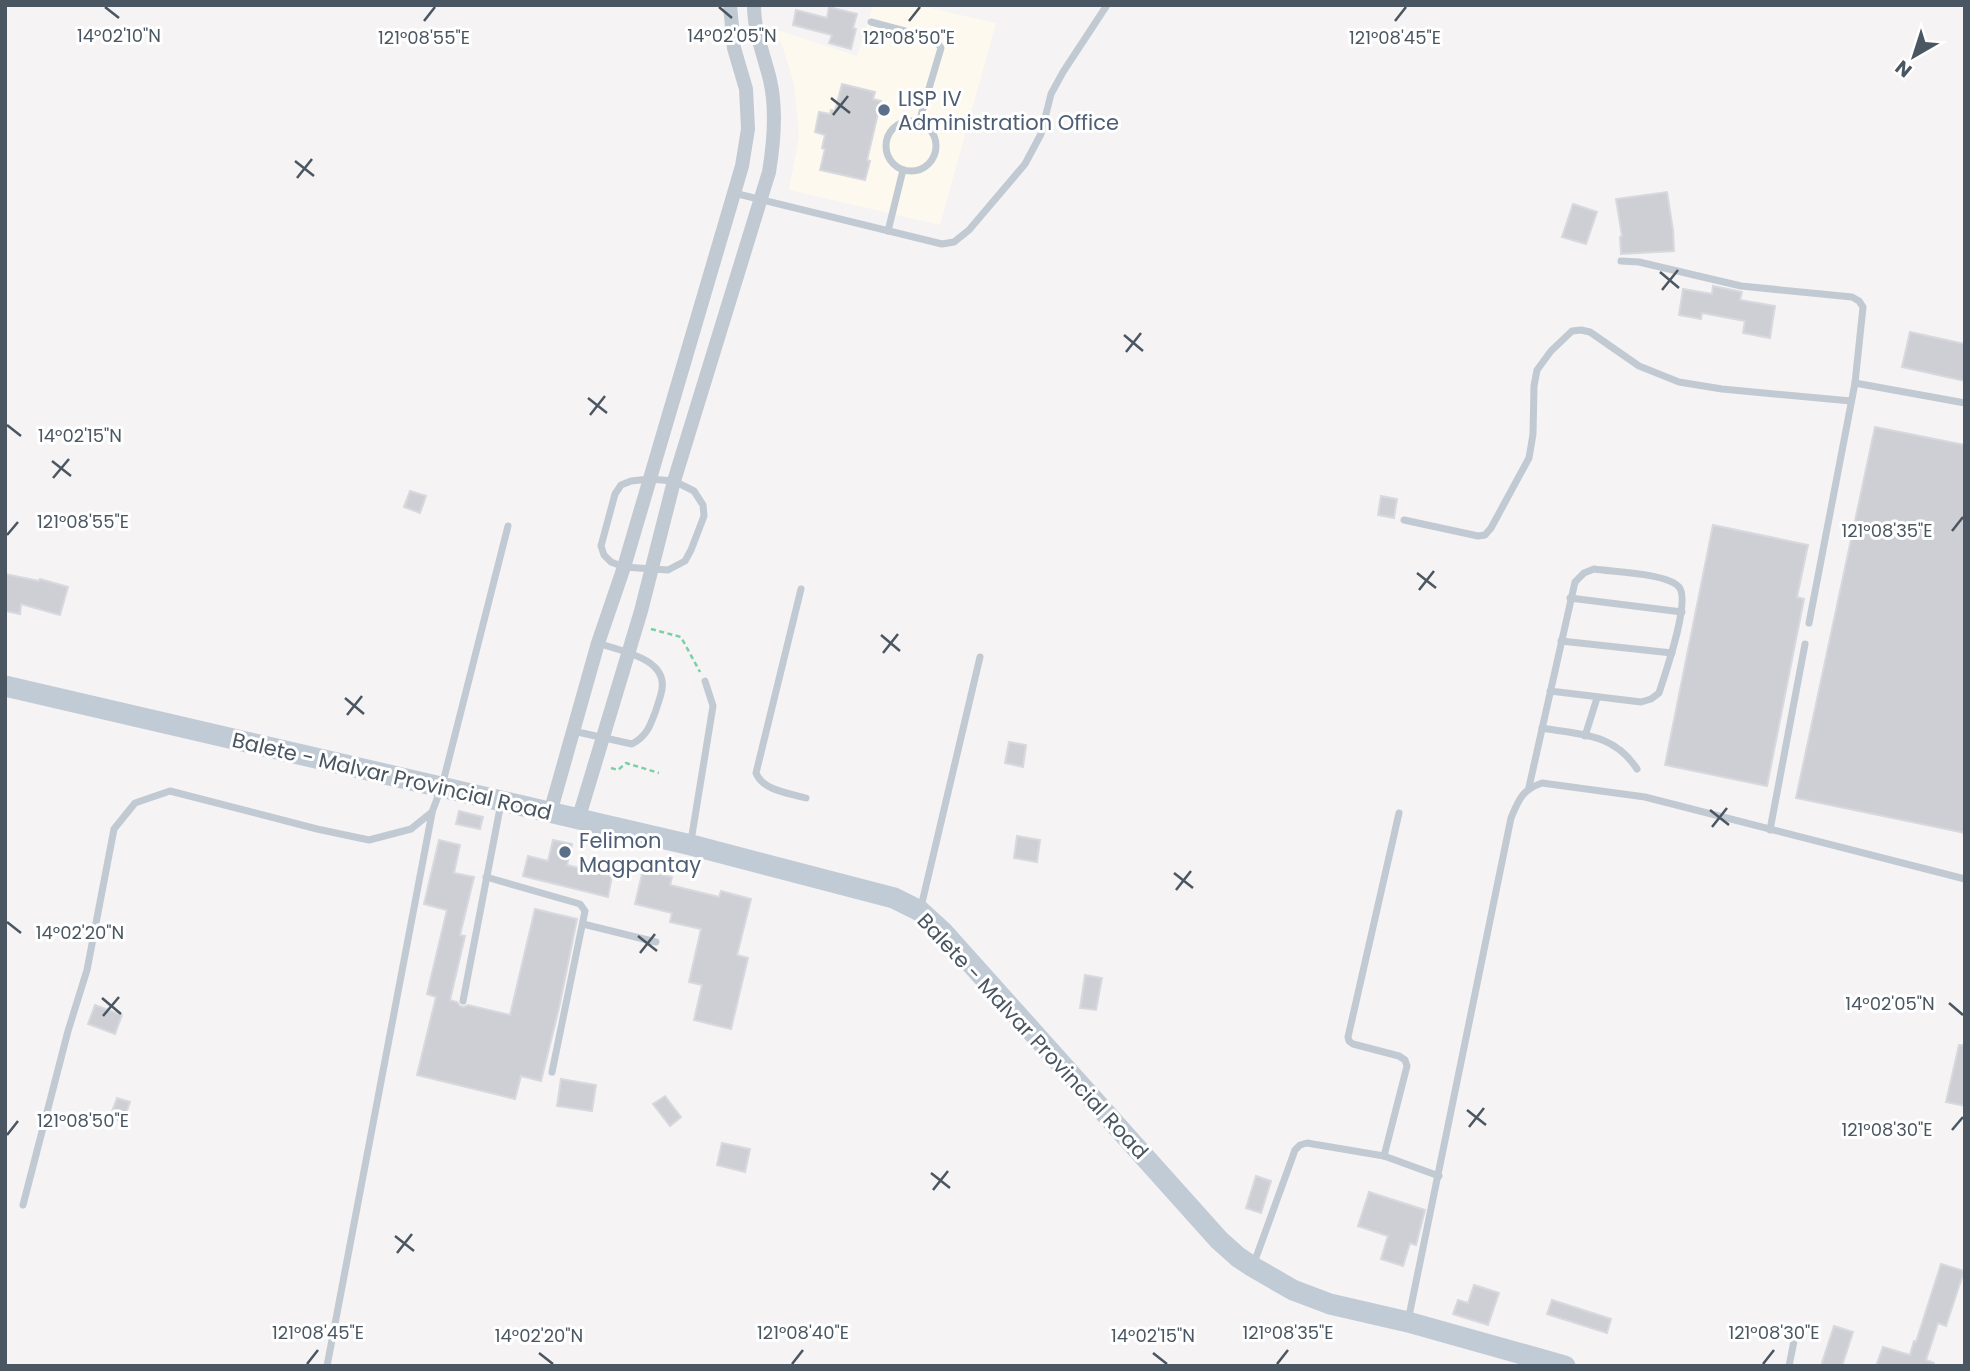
<svg xmlns="http://www.w3.org/2000/svg" width="1970" height="1371" font-family="Poppins,sans-serif">
<rect width="100%" height="100%" fill="#f5f3f3"/>
<path fill="#fdf9ef" d="M873,5H917L996,23L940,225L789,190L799,136L794,84L782,45L768,27L857,56Z"/>
<g fill="#cdcfd5" stroke="#d7d9de" stroke-width="2">
<path d="M829,7L857,14L853,28L856,29L851,49L829,43L832,35L793,25L796,10L827,18Z"/>
<path d="M842,84L875,92L873,99L881,101L867,160L870,161L865,180L820,170L825,149L822,148L825,135L815,132L819,112L830,114L831,110L835,111Z"/>
<path d="M1667,192L1673,230L1674,251L1621,254L1620,237L1622,236L1616,199Z"/>
<path d="M1573,204L1597,212L1586,244L1562,237Z"/>
<path d="M1713,286L1742,292L1740,300L1775,306L1770,338L1743,333L1745,321L1702,313L1701,319L1679,315L1683,289L1712,294Z"/>
<path d="M1910,332L1965,344V381L1902,367Z"/>
<path d="M1875,427L1965,445V833L1796,798Z"/>
<path d="M410,491L426,496L420,513L404,507Z"/>
<path d="M1381,496L1397,499L1394,518L1378,515Z"/>
<path d="M1713,525L1808,545L1797,597L1804,599L1767,786L1665,765Z"/>
<path d="M5,574L39,581L40,579L68,587L60,615L21,604L20,614L5,611Z"/>
<path d="M1009,742L1026,745L1023,767L1005,763Z"/>
<path d="M459,811L483,817L480,829L456,824Z"/>
<path d="M1017,836L1040,840L1037,862L1014,858Z"/>
<path d="M439,840L460,845L454,873L474,877L460,935L465,936L450,1000L457,1002L460,1006L464,1007L468,1005L510,1015L535,909L577,919L559,1008L541,1081L521,1076L515,1099L417,1075L436,997L427,994L447,910L424,904Z"/>
<path d="M553,840L572,844L567,865L612,876L608,897L523,876L528,856L548,861Z"/>
<path d="M643,870L672,877L670,885L719,897L721,891L751,899L737,955L748,958L731,1029L694,1020L702,985L689,982L701,929L670,922L672,913L635,904Z"/>
<path d="M1085,975L1102,978L1096,1010L1080,1008Z"/>
<path d="M95,1005L122,1015L115,1034L88,1024Z"/>
<path d="M1959,1045H1965V1106L1946,1102Z"/>
<path d="M561,1079L596,1085L592,1111L557,1106Z"/>
<path d="M665,1096L681,1117L670,1126L653,1104Z"/>
<path d="M117,1098L130,1102L123,1122L110,1117Z"/>
<path d="M722,1143L750,1149L745,1172L717,1165Z"/>
<path d="M1256,1176L1271,1181L1261,1213L1246,1208Z"/>
<path d="M1369,1192L1425,1210L1416,1245L1410,1243L1403,1266L1381,1259L1388,1236L1358,1226Z"/>
<path d="M1941,1264L1964,1271L1946,1326L1938,1323L1926,1360L1934,1363V1366H1876L1883,1347L1910,1355L1914,1341L1916,1342Z"/>
<path d="M1474,1285L1499,1293L1488,1325L1453,1314L1458,1300L1468,1303Z"/>
<path d="M1552,1300L1611,1319L1607,1333L1547,1314Z"/>
<path d="M1834,1326L1853,1332L1842,1366H1821Z"/>
</g>
<g fill="none" stroke-linecap="round" stroke-linejoin="round">
<g stroke="#7ad0a6" stroke-width="2.5" stroke-dasharray="5 3.5" stroke-linecap="butt">
<path d="M651,629L681,637L700,672"/>
<path d="M611,768L618,770L626,763L659,773"/>
</g>
<g stroke="#c1cad2" stroke-width="7">
<path d="M871,22L935,39L941,48L919,122"/>
<circle cx="911" cy="146" r="25"/>
<path d="M734,193L942,244L954,242L969,230L1025,164L1041,134L1051,94L1063,72L1107,5"/>
<path d="M888,231L903,170"/>
<path d="M1621,261L1639,262L1741,286L1852,297L1859,301L1863,307L1855,383"/>
<path d="M649,479L674,481L694,491L703,505L704,516L691,550L685,561L668,570L624,567L611,562L604,555L601,546L615,494L621,485L631,481Z"/>
<path d="M1404,520L1478,536L1485,535L1491,528L1529,458L1533,434L1534,386L1537,370L1551,351L1572,331L1581,330L1590,332L1639,366L1679,382L1722,389L1851,401"/>
<path d="M801,589L756,773C763,791 790,793 806,798"/>
<path d="M1570,598L1682,612"/>
<path d="M1809,623L1855,383L1965,403"/>
<path d="M1561,641L1672,653"/>
<path d="M1542,728C1581,735 1614,733 1637,769"/>
<path d="M573,731L632,744C647,736 650,726 656,710C658,703 661,696 662,689C667,658 620,651 598,643"/>
<path d="M1585,736L1597,698"/>
<path d="M1529,787L1575,582L1584,573L1594,569C1613,572 1667,573 1679,587C1691,601 1665,674 1659,693L1651,699L1641,702L1550,691"/>
<path d="M1770,830L1805,644"/>
<path d="M691,841L713,706L705,681"/>
<path d="M486,877L580,904L585,911L552,1072"/>
<path d="M921,907L980,657"/>
<path d="M583,924L656,942"/>
<path d="M463,1001L501,803"/>
<path d="M1384,1156L1407,1066L1405,1060L1399,1056L1353,1044L1349,1041L1348,1037L1399,813"/>
<path d="M23,1205L68,1031L87,970L114,829L135,803L170,791L317,829L369,840L411,829L432,812L442,786L508,526"/>
<path d="M1254,1263L1295,1150L1300,1145L1307,1143L1384,1156L1439,1176"/>
<path d="M1408,1321L1511,818C1519,799 1522,790 1542,783L1645,797L1965,879"/>
<path d="M327,1366L432,813"/>
<path d="M1789,1366L1794,1341"/>
</g>
<g stroke="#c1cad2" stroke-width="14">
<path d="M550,813L598,643L624,567L742,166L748,129L746,89L734,48L730,5"/>
<path d="M578,820L641,611L674,481L769,172C774,142 777,110 770,80C764,55 754,32 754,5"/>
</g>
<path stroke="#c1cbd6" stroke-width="21" d="M5,686L691,845L894,898L920,911L943,932L1219,1240L1238,1257L1253,1267L1293,1290L1330,1304L1408,1322L1565,1366"/>
</g>
<path fill="none" stroke="#4a5661" stroke-width="2.5" d="M105,7L119,18M719,7L732,18M424,21L435,7M909,21L920,7M1395,21L1406,7M831,98L850,113M833,115L848,96M295,161L314,176M297,178L312,159M1660,272L1679,288M1662,290L1678,270M1124,335L1143,351M1126,352L1141,333M588,398L607,413M590,415L605,396M7,425L21,436M52,461L71,476M53,478L69,459M1952,531L1963,517M7,535L18,522M1417,573L1436,588M1419,590L1434,571M881,635L900,651M883,653L898,634M345,698L364,714M347,715L362,696M1710,810L1729,825M1712,827L1727,808M1174,873L1193,888M1176,890L1191,871M7,922L21,933M638,936L657,951M640,953L655,934M102,998L121,1014M1949,1003L1963,1015M103,1016L119,997M1467,1110L1486,1125M1469,1127L1484,1108M1952,1130L1963,1117M7,1135L18,1121M931,1173L950,1188M933,1190L948,1171M395,1236L414,1251M397,1253L412,1234M539,1353L553,1364M1153,1353L1167,1364M307,1364L318,1350M792,1364L803,1350M1277,1364L1288,1350M1763,1364L1774,1350"/>
<g fill="#5c6f8a" stroke="#fff" stroke-width="2.5">
<circle cx="884" cy="110" r="7"/>
<circle cx="565" cy="852" r="7"/>
</g>
<g text-anchor="middle" dominant-baseline="central" stroke-width="6" stroke-linejoin="round" paint-order="stroke">
<g font-size="21" fill="#4e5e75" stroke="#fff" text-anchor="start">
<text x="898" y="98">LISP IV<tspan x="898" dy="24">Administration Office</tspan></text>
<text x="579" y="840">Felimon<tspan x="579" dy="24">Magpantay</tspan></text>
</g>
<g font-size="21" fill="#4a5661" stroke="#fff">
<text transform="translate(392 776) rotate(13)">Balete - Malvar Provincial Road</text>
<text transform="translate(1033 1036) rotate(47)">Balete - Malvar Provincial Road</text>
</g>
</g>
<g font-size="18" text-anchor="middle" fill="#4a5661" stroke="#fff" stroke-width="6" stroke-linejoin="round" paint-order="stroke">
<text x="119" y="42">14°02'10"N</text>
<text x="732" y="42">14°02'05"N</text>
<text x="424" y="44">121°08'55"E</text>
<text x="909" y="44">121°08'50"E</text>
<text x="1395" y="44">121°08'45"E</text>
<text x="80" y="442">14°02'15"N</text>
<text x="83" y="528">121°08'55"E</text>
<text x="1887" y="537">121°08'35"E</text>
<text x="80" y="939">14°02'20"N</text>
<text x="1890" y="1010">14°02'05"N</text>
<text x="83" y="1127">121°08'50"E</text>
<text x="1887" y="1136">121°08'30"E</text>
<text x="318" y="1339">121°08'45"E</text>
<text x="803" y="1339">121°08'40"E</text>
<text x="1288" y="1339">121°08'35"E</text>
<text x="1774" y="1339">121°08'30"E</text>
<text x="539" y="1342">14°02'20"N</text>
<text x="1153" y="1342">14°02'15"N</text>
</g>
<rect width="1970" height="1371" fill="none" stroke="#4a5661" stroke-width="14"/>
<g transform="translate(1914 56) rotate(219)" stroke="#ffffff" stroke-width="5" paint-order="stroke">
<path d="M0-5L12 26L0 18L-12 26Z" fill="#4a5661"/>
<text y="-10" font-size="19" font-weight="bold" text-anchor="middle" fill="#4a5661">N</text>
</g>
</svg>
